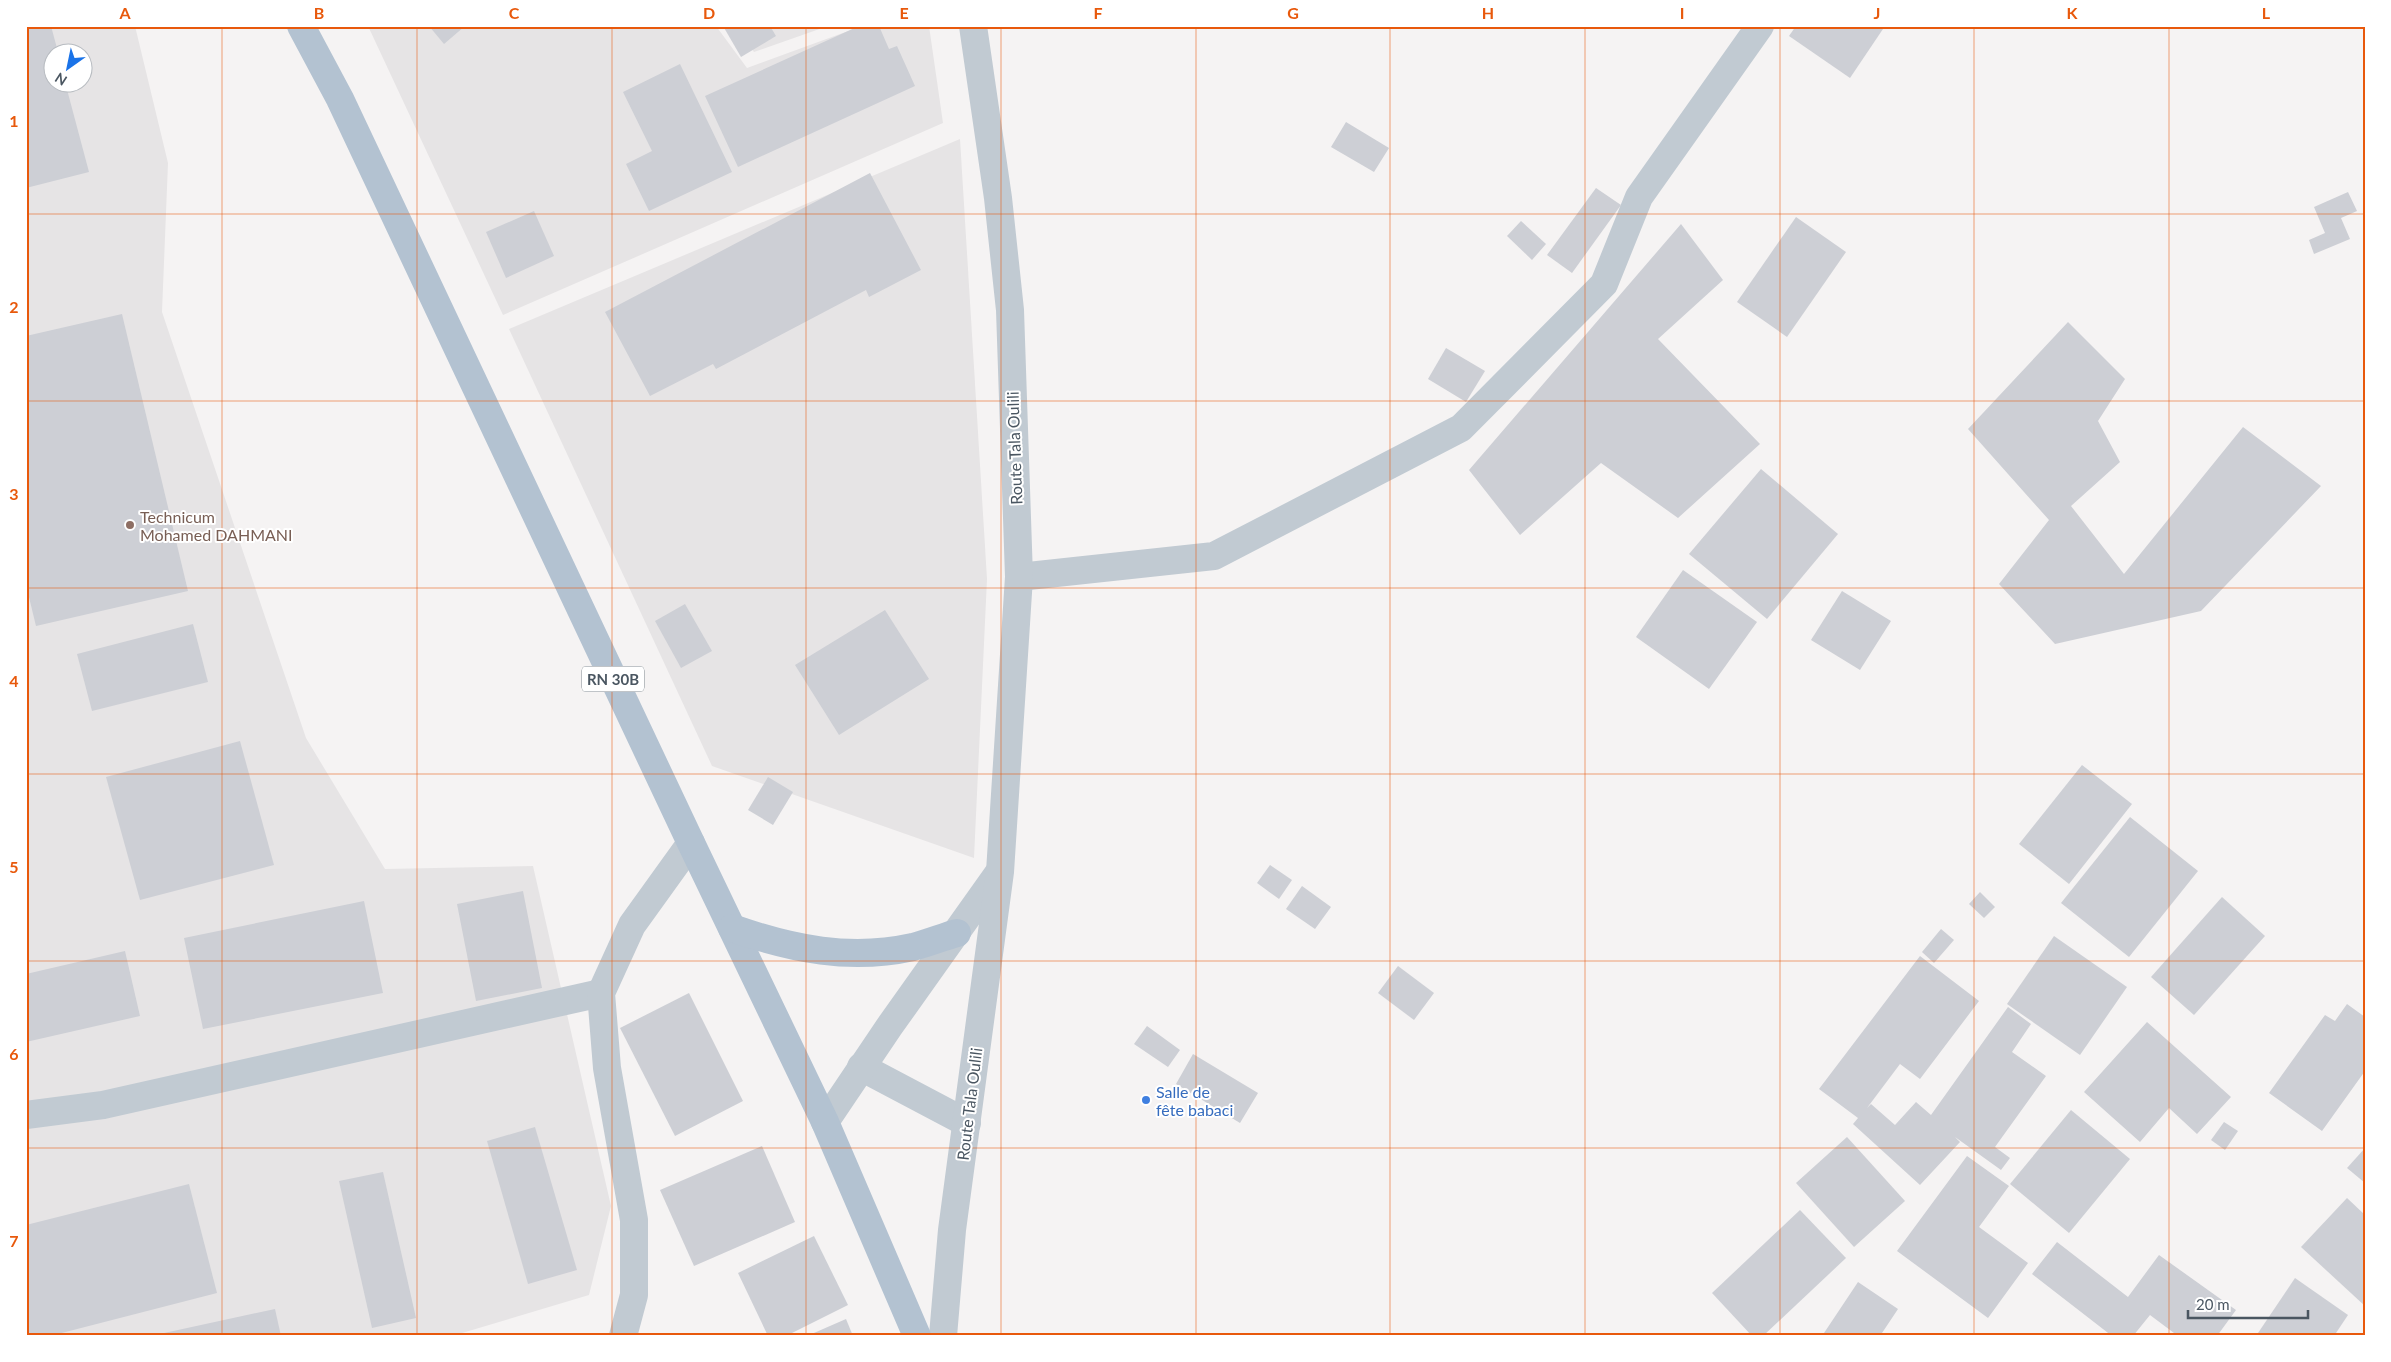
<svg xmlns="http://www.w3.org/2000/svg" width="2391" height="1362" font-family="Lato,sans-serif">
<rect width="100%" height="100%" fill="#f5f3f3"/>
<g fill="#e6e4e5" fill-rule="evenodd">
<path d="M26,26H135L168,163L162,312L306,738L385,869L533,866L611,1206L589,1295L452,1336H26ZM52,52H82V82H52Z"/>
<path d="M368,26H716L747,68L862,26H929L943,123L503,315Z"/>
<path d="M734,26H828L754,52Z"/>
<path d="M960,139L987,579L974,858L712,766L509,329Z"/>
</g>
<g fill="#cdcfd5">
<path d="M26,26H51L58,52H52V82H65L89,172L26,188Z"/>
<path d="M429,26H465L444,44Z"/>
<path d="M723,26H770L776,36L741,57Z"/>
<path d="M859,26H879L889,49L897,46L915,86L738,167L705,96Z"/>
<path d="M1796,26H1885L1850,78L1789,36Z"/>
<path d="M680,64L732,172L649,211L626,164L652,151L623,92Z"/>
<path d="M1346,122L1389,148L1374,172L1331,147Z"/>
<path d="M870,173L921,270L869,297L866,290L716,369L713,364L650,396L605,312Z"/>
<path d="M1596,188L1621,205L1572,273L1547,255Z"/>
<path d="M2348,192L2357,211L2341,218L2350,239L2314,254L2309,240L2325,233L2314,207Z"/>
<path d="M534,211L554,256L506,278L486,232Z"/>
<path d="M1796,217L1846,252L1787,337L1737,302Z"/>
<path d="M1521,221L1546,244L1532,260L1507,236Z"/>
<path d="M1681,224L1723,280L1658,339L1760,444L1678,518L1601,463L1520,535L1469,470Z"/>
<path d="M122,314L188,591L36,626L26,585V336Z"/>
<path d="M2068,322L2125,379L2098,421L2120,462L2071,506L2124,574L2243,427L2321,486L2201,611L2055,644L1999,584L2049,520L1968,429Z"/>
<path d="M1446,348L1485,371L1466,402L1428,379Z"/>
<path d="M1761,469L1838,534L1767,619L1689,554Z"/>
<path d="M1683,570L1757,622L1709,689L1636,637Z"/>
<path d="M1842,591L1891,621L1860,670L1811,640Z"/>
<path d="M685,604L712,651L681,668L655,621Z"/>
<path d="M885,610L929,679L839,735L795,665Z"/>
<path d="M193,624L208,682L92,711L77,654Z"/>
<path d="M240,741L274,865L140,900L106,777Z"/>
<path d="M2082,765L2132,804L2069,884L2019,844Z"/>
<path d="M768,777L793,792L773,825L748,810Z"/>
<path d="M2130,817L2198,871L2129,957L2061,903Z"/>
<path d="M1270,865L1292,880L1279,899L1257,883Z"/>
<path d="M1302,886L1331,907L1315,929L1286,909Z"/>
<path d="M523,891L542,988L476,1001L457,904Z"/>
<path d="M1980,892L1995,907L1984,918L1969,904Z"/>
<path d="M2222,897L2265,936L2194,1015L2151,977Z"/>
<path d="M364,901L383,993L203,1029L184,938Z"/>
<path d="M1941,929L1954,940L1934,963L1922,952Z"/>
<path d="M2054,936L2127,987L2080,1055L2007,1004Z"/>
<path d="M125,951L140,1016L26,1042V974Z"/>
<path d="M1920,956L1979,1001L1920,1079L1900,1064L1867,1108L1871,1104L1895,1125L1916,1102L1931,1115L2008,1007L2031,1024L2012,1052L2046,1076L1995,1147L2010,1158L2001,1170L1955,1137L1960,1142L1920,1185L1853,1124L1858,1118L1819,1089Z"/>
<path d="M1398,966L1434,993L1414,1020L1378,993Z"/>
<path d="M689,993L743,1101L675,1136L620,1028Z"/>
<path d="M2347,1004L2365,1017V1071L2322,1131L2269,1093L2325,1015L2335,1021Z"/>
<path d="M2147,1022L2231,1097L2197,1134L2169,1108L2140,1142L2084,1092Z"/>
<path d="M1147,1026L1180,1050L1168,1067L1134,1044Z"/>
<path d="M1193,1054L1258,1093L1240,1123L1176,1084Z"/>
<path d="M2071,1110L2130,1159L2069,1233L2010,1184Z"/>
<path d="M2224,1122L2238,1131L2225,1150L2211,1140Z"/>
<path d="M535,1127L577,1270L528,1284L487,1141Z"/>
<path d="M1847,1137L1905,1201L1854,1247L1796,1183Z"/>
<path d="M762,1146L795,1222L694,1266L660,1190Z"/>
<path d="M2365,1148V1183L2347,1168Z"/>
<path d="M1967,1156L2009,1186L1979,1227L2028,1263L1988,1318L1897,1251Z"/>
<path d="M383,1172L416,1318L372,1328L339,1181Z"/>
<path d="M189,1184L217,1293L50,1336H26V1225Z"/>
<path d="M2347,1198L2365,1215V1306L2301,1247Z"/>
<path d="M1800,1210L1846,1258L1763,1336H1752L1712,1293Z"/>
<path d="M814,1236L848,1305L786,1336H768L738,1273Z"/>
<path d="M2057,1242L2128,1297L2159,1255L2236,1310L2217,1336H2178L2150,1315L2133,1336H2112L2032,1274Z"/>
<path d="M2295,1278L2348,1315L2334,1336H2256Z"/>
<path d="M1858,1282L1898,1309L1882,1333L1886,1336H1822Z"/>
<path d="M275,1309L281,1336H156L155,1335Z"/>
<path d="M846,1319L853,1336H807Z"/>
</g>
<g fill="none" stroke-linecap="round" stroke-linejoin="round">
<g stroke="#c1cad2" stroke-width="28">
<path d="M1019,577L1214,556L1461,428L1604,284L1639,197L1760,26"/>
<path d="M861,1067L967,1123"/>
<path d="M26,1115L103,1105L601,993"/>
<path d="M825,1122L889,1027L997,875"/>
<path d="M623,1336L634,1295V1220L607,1068L601,993L632,925L691,843"/>
<path d="M943,1336L952,1230L1000,872L1019,577L1010,310L998,198L973,26"/>
</g>
<g stroke="#b3c2d1" stroke-width="28">
<path d="M301,26L340,99L691,843L825,1122L917,1336"/>
<path d="M732,928C792,949 850,961 913,947C928,943 943,937 957,933"/>
</g>
</g>
<path fill="none" stroke="#e8590c" stroke-width="1" stroke-opacity="0.55" d="M222,26V1336M417,26V1336M612,26V1336M806,26V1336M1001,26V1336M1196,26V1336M1390,26V1336M1585,26V1336M1780,26V1336M1974,26V1336M2169,26V1336M26,214H2365M26,401H2365M26,588H2365M26,774H2365M26,961H2365M26,1148H2365"/>
<circle fill="#8d6e63" stroke="#fff" stroke-width="2" cx="130" cy="525" r="5"/>
<circle fill="#3f7fe0" stroke="#fff" stroke-width="2" cx="1146" cy="1100" r="5"/>
<g text-anchor="middle" dominant-baseline="central" stroke-width="4" stroke-linejoin="round" paint-order="stroke">
<rect fill="#fff" stroke="#808990" stroke-width="1" x="582" y="666.5" width="62" height="25" rx="4"/>
<g font-size="15" font-weight="bold" fill="#4a5661">
<text x="613" y="679">RN 30B</text>
</g>
<g font-size="16" fill="#4a5661" stroke="#fff">
<text transform="translate(1014 448) rotate(-92)">Route Tala Oulili</text>
<text transform="translate(969 1104) rotate(-83)">Route Tala Oulili</text>
</g>
<g font-size="16" fill="#785e54" stroke="#fff" text-anchor="start">
<text x="140" y="516">Technicum<tspan x="140" dy="18">Mohamed DAHMANI</tspan></text>
</g>
<g font-size="16" fill="#366cbe" stroke="#fff" text-anchor="start">
<text x="1156" y="1091">Salle de<tspan x="1156" dy="18">fête babaci</tspan></text>
</g>
</g>
<rect width="2391" height="1362" fill="none" stroke="#ffffff" stroke-width="55"/>
<g transform="translate(68 68) rotate(213)"><circle r="24" fill="#ffffff" stroke="#b7bbc0"/>
<path d="M0-4L9 19L0 12L-9 19Z" fill="#1a73e8"/>
<text y="-8" font-size="14" font-weight="bold" text-anchor="middle" fill="#4a5661">N</text>
</g>
<path d="M2188 1310v8h120v-8" fill="none" stroke="#4a5661" stroke-width="2.5"/>
<text x="2196" y="1310" font-size="15" fill="#4a5661" stroke="#ffffff" stroke-width="4" paint-order="stroke">20 m</text>
<rect x="28" y="28" width="2336" height="1306" fill="none" stroke="#e8590c" stroke-width="2"/>
<g font-size="16" text-anchor="middle" font-weight="bold" fill="#e8590c">
<text x="125" y="19">A</text>
<text x="319" y="19">B</text>
<text x="514" y="19">C</text>
<text x="709" y="19">D</text>
<text x="904" y="19">E</text>
<text x="1098" y="19">F</text>
<text x="1293" y="19">G</text>
<text x="1488" y="19">H</text>
<text x="1682" y="19">I</text>
<text x="1877" y="19">J</text>
<text x="2072" y="19">K</text>
<text x="2266" y="19">L</text>
<text x="14" y="127">1</text>
<text x="14" y="313">2</text>
<text x="14" y="500">3</text>
<text x="14" y="687">4</text>
<text x="14" y="873">5</text>
<text x="14" y="1060">6</text>
<text x="14" y="1247">7</text>
</g>
</svg>
